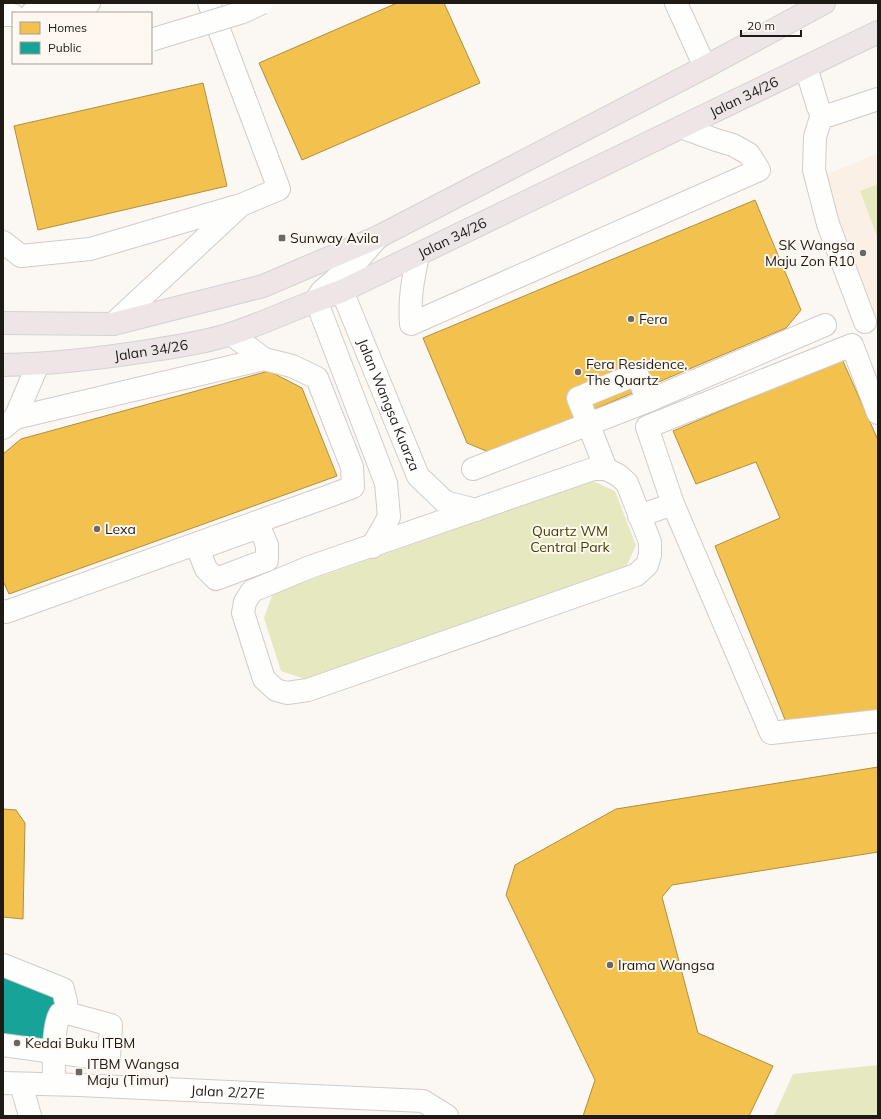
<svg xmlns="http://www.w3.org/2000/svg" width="881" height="1119" font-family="Mulish,sans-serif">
<rect width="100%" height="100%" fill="#fbf8f4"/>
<path fill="#faf0e5" d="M878,153V332L820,177Z"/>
<g fill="#e6e8bf">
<path d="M878,184V239L860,191Z"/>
<path d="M593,481L615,491L636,545L625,570L308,680L281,671L264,618L273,593Z"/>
<path d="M878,1065V1116H774L793,1074Z"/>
</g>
<g fill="#f2c14e" stroke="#b28f3d">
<path d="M397,3H444L480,83L302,160L259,63Z"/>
<path d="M203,83L227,186L38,230L14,126Z"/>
<path d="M755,200L801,310L786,328L491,453L467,443L423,338Z"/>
<path d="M842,359L878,440V715L788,727L715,546L780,518L756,462L696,484L673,431Z"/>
<path d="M269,371L302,388L337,476L9,594L3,581V454L21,439Z"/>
<path d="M878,767V852L672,885L662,897L698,1033L773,1066L749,1116H583L595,1080L506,895L515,865L616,809Z"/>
<path d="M3,809L16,810L25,823L23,919L3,917Z"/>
</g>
<path fill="#17a398" stroke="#197a71" d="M3,974L61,994L48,1043L3,1033Z"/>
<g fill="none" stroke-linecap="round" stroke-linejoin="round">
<g stroke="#d0cdc9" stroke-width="24">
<g id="minor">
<path d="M676,3L705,67"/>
<path d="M32,13L89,3"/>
<path d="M3,15H13"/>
<path d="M806,67L818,107L822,114L830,115L878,99"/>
<path d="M822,114L815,137L814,170L828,224L865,322"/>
<path d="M3,242L21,256L90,249L237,206"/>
<path d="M418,255C413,279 409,299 411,324L759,170L749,154L733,145L716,140L681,127"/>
<path id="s1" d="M342,291L418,476L445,502L476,510"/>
<path d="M113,324L241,205L279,189L209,3"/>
<path d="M231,334L264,359"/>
<path d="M878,413L852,345L647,427L673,504L771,733L878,721"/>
<path d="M15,418L38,364"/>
<path d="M3,428L15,418L264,359L292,366L317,378L352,467L353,487L329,496L6,612L3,611"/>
<path d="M473,469L648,401L825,325"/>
<path d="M593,469H606L618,475L627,483L650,542V555L647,565L636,575L308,690L287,693L276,690L264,679L243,613L245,602L252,591L310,567Z"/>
<path d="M606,469L578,398L637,374L648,401"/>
<path d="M639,516L673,504"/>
<path d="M259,527L267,545V560L216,579L206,569L198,549Z"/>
<path d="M372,547L389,517L386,483L316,300L322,291L357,261L378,237"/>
<path d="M3,965L63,989L66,1002L67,1013"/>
<path d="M3,1045L104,1059L109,1057L111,1025L67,1013L60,1014C52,1028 54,1066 54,1084"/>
<path id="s2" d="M3,1083L79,1085L423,1101L447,1116"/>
<path d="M21,1084L30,1116"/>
</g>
</g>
<g stroke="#d5d3d1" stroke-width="24">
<g id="major">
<path d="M3,323L113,324L263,286L378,237L705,67L824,3"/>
<path id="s3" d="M3,365C54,364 104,358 154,350C180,346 206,342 231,334C269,321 304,304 342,291L878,32"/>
</g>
</g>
<use href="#minor" stroke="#fefefd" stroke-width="22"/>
<use href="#major" stroke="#eee5e6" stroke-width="22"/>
<g stroke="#d0cdc9" stroke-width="24" stroke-linecap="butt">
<path id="minor-bridge" d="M151,40L243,12L262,3"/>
</g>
<use href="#minor-bridge" stroke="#fefefd" stroke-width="22"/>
</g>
<g fill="#6b6864" stroke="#fef8f1" stroke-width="1.5">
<rect x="278" y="234" width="8" height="8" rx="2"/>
<circle cx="863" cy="253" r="4"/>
<circle cx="631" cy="319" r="4"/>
<circle cx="578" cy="372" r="4"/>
<circle cx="97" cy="529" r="4"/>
<circle cx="610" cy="965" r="4"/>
<circle cx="17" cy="1043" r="4"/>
<rect x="75" y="1068" width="8" height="8" rx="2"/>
</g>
<g text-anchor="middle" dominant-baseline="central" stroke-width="4" stroke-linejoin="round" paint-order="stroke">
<g font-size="14" fill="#1e1a16" stroke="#fef8f1">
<text stroke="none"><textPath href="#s3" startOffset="796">Jalan 34/26</textPath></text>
<text stroke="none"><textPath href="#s3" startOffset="472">Jalan 34/26</textPath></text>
<text stroke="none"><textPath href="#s3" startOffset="149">Jalan 34/26</textPath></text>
<text stroke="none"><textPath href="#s1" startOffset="123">Jalan Wangsa Kuarza</textPath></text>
<text stroke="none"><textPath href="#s2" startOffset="225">Jalan 2/27E</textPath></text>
</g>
<g font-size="14" fill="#1e1a16" stroke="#fef8f1" text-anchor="start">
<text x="290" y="238">Sunway Avila</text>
<text x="855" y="245" text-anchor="end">SK Wangsa<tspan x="855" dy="16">Maju Zon R10</tspan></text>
<text x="639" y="319">Fera</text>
<text x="586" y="364">Fera Residence,<tspan x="586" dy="16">The Quartz</tspan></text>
<text x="105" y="529">Lexa</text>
<text x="618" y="965">Irama Wangsa</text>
<text x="25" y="1043">Kedai Buku ITBM</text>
<text x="87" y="1064">ITBM Wangsa<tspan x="87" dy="16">Maju (Timur)</tspan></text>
</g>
<g font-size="14" fill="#424302" stroke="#fef8f1">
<text x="570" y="531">Quartz WM<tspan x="570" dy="16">Central Park</tspan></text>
</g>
</g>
<rect width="881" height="1119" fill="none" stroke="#1e1a16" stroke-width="8"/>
<rect x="12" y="12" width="140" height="52" fill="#fef8f1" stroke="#a49f99"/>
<rect x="20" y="22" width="20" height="12" fill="#f2c14e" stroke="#a49f99"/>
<text x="48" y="32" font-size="12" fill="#1e1a16">Homes</text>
<rect x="20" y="42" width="20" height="12" fill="#17a398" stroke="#a49f99"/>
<text x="48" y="52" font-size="12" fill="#1e1a16">Public</text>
<path d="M741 30v6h60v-6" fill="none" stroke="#1e1a16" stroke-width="2"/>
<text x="747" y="30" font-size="12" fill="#1e1a16" stroke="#fef8f1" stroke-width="3" paint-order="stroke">20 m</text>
</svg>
